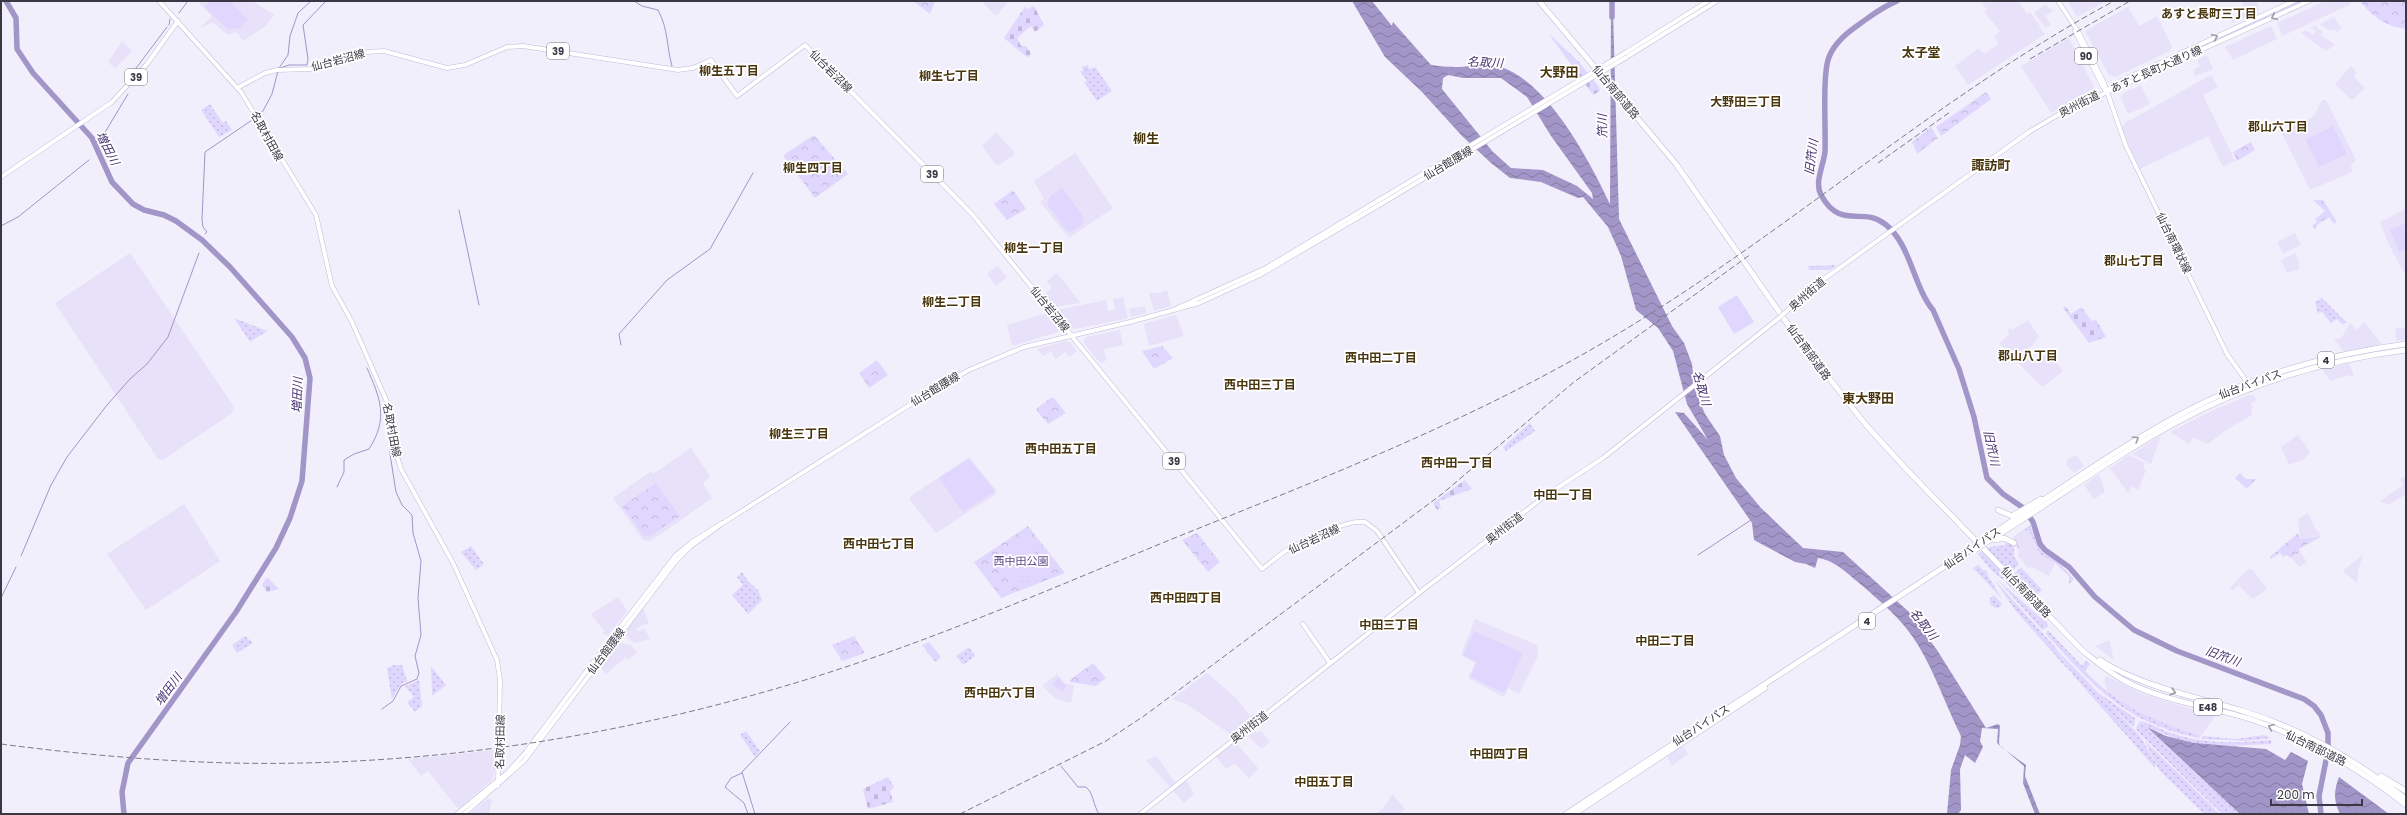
<svg xmlns="http://www.w3.org/2000/svg" width="2407" height="815" font-family="Poppins,'Noto Sans JP',sans-serif">
<defs>
<pattern id="grass-dots" width="8" height="8" patternUnits="userSpaceOnUse"><rect width="8" height="8" fill="#e0d7fe"/><path d="M2 2h.1M6 6h.1" fill="none" stroke="#c1b9db" stroke-width="1.8" stroke-linecap="round"/></pattern>
<pattern id="forest-crowns" width="20" height="18" patternUnits="userSpaceOnUse"><rect width="20" height="18" fill="#e0d7fe"/><path d="M2 6a3 3 0 1 1 6 0M12 15a3 3 0 1 1 6 0" fill="none" stroke="#c1b9db"/></pattern>
<pattern id="cemetery-stones" width="16" height="16" patternUnits="userSpaceOnUse"><rect width="16" height="16" fill="#e0d7fe"/><path d="M2 7V4a2 2 0 0 1 4 0v3zM10 15v-3a2 2 0 0 1 4 0v3z" fill="#c1b9db"/></pattern>
<pattern id="water-waves" width="16" height="10" patternUnits="userSpaceOnUse"><rect width="16" height="10" fill="#a295c7"/><path d="M0 5q4-4 8 0t8 0" fill="none" stroke="#857ba3"/></pattern>
</defs>
<rect width="100%" height="100%" fill="#f2effc"/>
<g fill="#e7e1f9">
<path d="M197,1H252L274,15L266,26L243,41L237,32L228,35L212,22L199,29L212,16Z"/>
<path d="M983,1H1008L998,15H995L982,2Z"/>
<path d="M1981,1H2018L2027,14L2030,12L2045,34L1968,85L1955,66L1979,48L1984,54L1999,44L1994,37L2000,31L1984,12L1987,10Z"/>
<path d="M2070,1H2106L2077,17L2069,4Z"/>
<path d="M2245,1H2257L2259,10L2232,23L2229,18L2246,12L2242,3Z"/>
<path d="M2325,1H2350L2351,4L2282,36L2277,23Z"/>
<path d="M2045,4L2053,11L2045,16L2051,24L2046,28L2034,13Z"/>
<path d="M2128,7L2139,26L2157,16L2172,46L2170,51L2115,77L2109,75L2085,31Z"/>
<path d="M2334,17L2342,28L2337,32L2334,29L2330,31L2320,24Z"/>
<path d="M2271,26L2277,39L2233,60L2225,47Z"/>
<path d="M2315,26L2323,32L2321,35L2335,45L2326,51L2301,33L2306,30L2313,35L2316,31L2311,28Z"/>
<path d="M2069,38L2094,87L2093,92L2051,113L2021,66Z"/>
<path d="M122,41L132,51L115,69L108,62Z"/>
<path d="M2207,55L2213,69L2195,76L2193,70L2200,66L2197,60Z"/>
<path d="M2351,66L2356,72L2354,77L2365,88L2352,100L2335,84Z"/>
<path d="M2211,75L2218,87L2203,95L2235,161L2223,167L2208,136L2140,169L2121,129L2125,123Z"/>
<path d="M2141,85L2150,104L2128,114L2121,98L2124,93Z"/>
<path d="M2322,100H2326L2356,160L2351,165L2352,172L2310,190L2281,132L2314,116Z"/>
<path d="M996,132L1014,152V155L999,165H996L982,146Z"/>
<path d="M1075,153L1113,208L1069,238L1040,202L1044,199L1034,181Z"/>
<path d="M2406,209V276L2389,245L2380,222Z"/>
<path d="M2295,233L2301,245L2283,254L2277,242Z"/>
<path d="M130,253L234,407L232,413L163,460L158,459L55,303Z"/>
<path d="M2295,253L2299,262V269L2287,273L2281,260Z"/>
<path d="M997,266L1007,277L996,286L987,274Z"/>
<path d="M1057,273L1080,302V303L1055,307L1045,294L1052,288L1047,281Z"/>
<path d="M1167,290L1171,306L1154,311L1149,293H1160Z"/>
<path d="M1123,297L1128,318L1110,322L1075,329L1071,327L1057,310L1106,300L1108,311L1115,310L1113,299Z"/>
<path d="M1145,306L1146,313L1131,317L1129,309Z"/>
<path d="M1047,313L1059,330L1058,332L1012,346L1007,325Z"/>
<path d="M1176,315L1184,336L1149,346L1144,324Z"/>
<path d="M2028,320L2039,337L2026,352L2036,362L2048,352L2063,371L2044,386L2040,385L1999,343L2009,335L2007,330L2011,328L2012,330Z"/>
<path d="M2364,322L2382,344L2344,351L2334,340L2342,337L2350,323L2357,330Z"/>
<path d="M2406,327V340L2396,341L2395,329Z"/>
<path d="M1120,330L1123,345L1104,349L1107,360L1100,363L1083,342L1086,337Z"/>
<path d="M1065,341L1071,343L1077,351L1069,357L1065,352L1056,359L1051,351L1043,356L1037,349Z"/>
<path d="M2348,363L2353,372V377L2349,375L2330,381L2323,370Z"/>
<path d="M2249,395H2253L2257,400L2250,404L2253,407L2251,411L2252,415L2223,432L2208,444L2193,437L2189,444L2170,432L2207,413Z"/>
<path d="M2298,435L2310,452L2304,459L2289,465L2281,447Z"/>
<path d="M2158,437L2160,438L2151,464L2132,454Z"/>
<path d="M691,448L710,476L703,484L712,498L651,541L643,540L613,498L651,471L653,474Z"/>
<path d="M2076,455L2084,466L2074,473L2066,464L2068,459Z"/>
<path d="M2129,455L2145,463L2143,468L2146,470L2138,490L2132,486L2128,493L2110,468Z"/>
<path d="M969,457L996,490V494L936,533L910,500L911,496Z"/>
<path d="M2099,474L2105,492L2094,499L2084,485Z"/>
<path d="M2406,475V494L2389,505L2380,501L2403,485L2400,479Z"/>
<path d="M184,504L220,561L146,610L107,554Z"/>
<path d="M2308,513L2316,530L2322,535L2300,539L2298,519Z"/>
<path d="M2024,530L2029,531L2040,554L2055,563L2049,576L2031,567L2028,568L2018,556L2019,547L2014,538Z"/>
<path d="M2300,552L2307,562L2299,567L2291,557Z"/>
<path d="M2363,554L2358,571L2357,583L2343,571Z"/>
<path d="M2252,569L2267,589L2253,599L2238,585L2233,590L2230,588L2247,570Z"/>
<path d="M618,597L627,611L608,636L602,633L604,631L591,614Z"/>
<path d="M643,608L649,623L636,628L638,631L644,628L650,639L636,643L632,642L624,633Z"/>
<path d="M1475,619L1537,645L1538,656L1519,694L1508,688L1504,697L1468,678L1475,663L1461,655Z"/>
<path d="M2109,640L2114,660L2095,646Z"/>
<path d="M617,642L632,646L637,652L628,660L626,657L606,674L599,665Z"/>
<path d="M1207,673L1237,699L1250,716L1255,713L1258,717L1233,736L1188,705L1172,699Z"/>
<path d="M1057,674L1065,684L1074,685L1071,703L1056,699L1042,686Z"/>
<path d="M2106,676L2142,694L2215,716L2201,736L2173,728L2133,710L2108,693L2104,679Z"/>
<path d="M1252,727L1257,733L1261,731L1270,742L1261,749L1245,733Z"/>
<path d="M1235,742L1258,768L1249,779L1235,763L1226,769L1216,756Z"/>
<path d="M1683,746L1688,754L1672,766L1667,756Z"/>
<path d="M496,750V767L492,780L458,809L428,771L421,776L408,759Z"/>
<path d="M1157,756L1175,783L1170,787L1146,760Z"/>
<path d="M1186,780L1194,794L1184,803L1173,791Z"/>
<path d="M1392,794L1405,809L1399,814H1374L1383,809Z"/>
<path d="M488,798L492,800L489,814H469Z"/>
</g>
<g fill="url(#grass-dots)">
<path d="M2300,1H2303L2209,43Z"/>
<path d="M1088,65L1089,69L1095,67L1112,91L1097,101L1084,82L1087,81L1080,71H1083L1082,67Z"/>
<path d="M210,104L223,123L226,121L232,130L219,137L201,110Z"/>
<path d="M2322,298L2346,322L2343,325L2337,319L2331,323L2322,312L2318,313L2315,302Z"/>
<path d="M234,318L267,331L250,342Z"/>
<path d="M1530,423L1535,431L1506,451L1503,447Z"/>
<path d="M2030,525L2042,552L2057,561L2074,579L2069,584V576L2055,563L2040,554L2029,531L2024,530L2015,538L2019,547L2018,551L2014,537Z"/>
<path d="M2008,541L2014,547V557L2019,564L2011,573L1986,548L2001,545L2003,546Z"/>
<path d="M471,546L484,564L476,570L461,552Z"/>
<path d="M1983,550L2007,577L2002,579L1991,570L1978,554Z"/>
<path d="M1978,565L1984,571L1986,570L1990,579L2003,600L1973,568Z"/>
<path d="M2021,567L2042,590L2035,596L2014,574Z"/>
<path d="M742,572L748,581L758,590L762,600L748,614L732,595L743,585L737,577Z"/>
<path d="M1994,579L2055,647L2071,673L2015,610Z"/>
<path d="M1997,579L2048,624V627L2042,630Z"/>
<path d="M2009,579L2059,629L2006,583Z"/>
<path d="M1994,595L2002,604L2000,607L1995,608L1990,604V598Z"/>
<path d="M2048,630L2082,666L2086,661L2090,664L2085,671C2119,707 2154,721 2201,736L2198,738C2124,722 2095,688 2046,634Z"/>
<path d="M245,636L253,643L237,653L232,645Z"/>
<path d="M969,647L975,656L963,665L956,656Z"/>
<path d="M2058,651L2141,737L2156,764L2155,768L2073,675Z"/>
<path d="M394,665H402L407,681L401,684L392,699L387,668Z"/>
<path d="M431,666L446,685L432,696Z"/>
<path d="M419,680L422,706L415,712L407,702L414,697L405,686Z"/>
<path d="M2097,692L2135,718L2134,726H2132Z"/>
<path d="M2140,721C2154,724 2166,733 2181,736C2211,744 2240,743 2271,740V744C2245,745 2219,748 2194,743C2177,740 2163,733 2147,727L2240,814H2222L2138,732L2136,728Z"/>
<path d="M746,731L760,751L755,757L740,735Z"/>
<path d="M2264,735L2271,738L2246,741L2202,739L2203,736L2235,739Z"/>
<path d="M2145,741L2210,804L2219,814H2204L2159,770Z"/>
</g>
<g fill="url(#forest-crowns)">
<path d="M913,1H935L930,14Z"/>
<path d="M2360,1H2406V29C2387,27 2371,16 2360,1Z"/>
<path d="M1986,92L1991,99L1941,136L1936,127Z"/>
<path d="M1931,127L1938,138L1917,154L1912,142Z"/>
<path d="M814,135L848,174L815,198L784,157L785,154Z"/>
<path d="M2251,142L2255,150L2237,161L2233,152Z"/>
<path d="M1013,190L1026,209L1007,220L994,204Z"/>
<path d="M2313,200H2323L2337,222L2334,224L2329,217L2318,224L2315,229L2312,226L2317,222L2315,219L2325,211Z"/>
<path d="M1808,266L1836,265V266L1830,270H1809Z"/>
<path d="M1162,346L1173,358L1154,369L1142,351Z"/>
<path d="M877,360L888,375L869,388L859,373Z"/>
<path d="M1051,398H1054L1066,413L1048,424L1037,411V408Z"/>
<path d="M2240,473L2246,479H2256L2247,489L2235,478Z"/>
<path d="M656,483L680,516L649,537L643,535L622,506Z"/>
<path d="M1028,526L1065,573L1001,598L974,562Z"/>
<path d="M1197,533L1220,562L1208,572L1182,540Z"/>
<path d="M2298,533L2300,539L2322,536L2299,549L2300,552L2290,558L2287,555L2283,557L2280,553L2271,559L2270,557Z"/>
<path d="M854,636L865,653L842,661L832,645Z"/>
<path d="M929,642L941,657L935,662L922,645Z"/>
<path d="M1093,663L1106,678L1096,686L1070,682V680Z"/>
</g>
<g fill="url(#cemetery-stones)">
<path d="M1034,6L1044,25L1035,32L1031,26L1017,38L1021,46H1026L1031,53L1028,58L1004,38L1025,7L1027,9Z"/>
<path d="M1548,33L1579,62L1599,87L1600,91L1593,95Z"/>
<path d="M2065,306L2071,314L2081,307L2092,321L2096,320L2106,337L2089,343L2063,308Z"/>
<path d="M1465,480L1472,489L1439,501L1441,508L1437,510L1433,503Z"/>
<path d="M266,578H268L279,589L267,592L262,585Z"/>
<path d="M888,777L894,787L890,791L893,802L868,809L863,789Z"/>
</g>
<g fill="#e0d7fe">
<path d="M210,1H229L248,19L240,28L229,30L204,7Z"/>
<path d="M2333,126L2347,154L2319,167L2306,140Z"/>
<path d="M1060,189H1063L1081,213L1084,223L1071,232L1067,231L1047,204L1050,196Z"/>
<path d="M2406,223V250L2399,252L2390,230Z"/>
<path d="M1737,295L1754,322L1734,334L1718,307Z"/>
<path d="M969,459L995,491L963,512L939,478Z"/>
<path d="M1025,539L1049,571C1030,588 1008,583 994,562Z"/>
<path d="M1474,631L1523,653L1505,693L1470,677L1477,662L1463,655Z"/>
<path d="M1058,677L1066,686L1063,692L1052,685Z"/>
</g>
<g fill="url(#water-waves)" fill-rule="evenodd">
<path d="M1352,1H1372L1392,26L1393,22L1431,65C1439,66 1448,67 1456,67C1469,67 1489,63 1501,67C1549,83 1589,160 1610,204L1611,11H1613L1619,219L1672,326L1684,343L1692,364L1695,390L1705,414L1720,436L1724,455L1736,478L1761,508L1803,548L1843,552L1909,612L1937,650L1986,728L1998,724L2000,726L1999,743L2001,747L2026,765L2025,776L2040,814H2035L2023,783L2024,766L1997,743L1998,729L1982,728L1980,741L1983,747L1975,763L1965,755L1960,769L1961,810L1958,814H1947L1951,770L1960,745L1961,736C1946,706 1935,673 1918,645C1904,621 1880,601 1859,583C1847,573 1834,560 1818,558L1815,568L1806,564L1795,562L1754,540L1752,523L1675,412L1684,413L1708,440L1687,404L1673,351L1658,328L1636,310L1621,256L1608,227L1583,197L1578,198L1541,182L1510,178L1491,163L1462,136L1422,92L1385,57ZM1448,75L1463,78H1501L1527,97L1551,136L1592,193L1593,199L1577,186L1543,170L1511,168L1493,152L1442,89L1443,78Z"/>
<path d="M2147,727L2166,736L2194,743L2266,749L2285,760L2291,752L2308,761L2302,784L2309,814H2240Z"/>
<path d="M2339,777L2389,814H2340C2333,801 2334,790 2339,777Z"/>
</g>
<g fill="none" stroke-linecap="round" stroke-linejoin="round">
<g stroke="#a295c7" stroke-width="1">
<path d="M634,1L642,6L658,10C669,31 666,45 672,66"/>
<path d="M179,13L188,1"/>
<path d="M169,25L170,19"/>
<path d="M279,68L288,55L290,36L298,13L311,1"/>
<path d="M280,68L289,65H307L308,59L303,25L326,1"/>
<path d="M128,79L167,27"/>
<path d="M257,115L263,111L272,94L278,71"/>
<path d="M101,139L128,94"/>
<path d="M95,143L97,141"/>
<path d="M459,210L479,305"/>
<path d="M1,226L18,217L89,160"/>
<path d="M205,234L207,232L203,227L202,219L205,152L255,118"/>
<path d="M621,345L619,334L667,280L710,249L753,173"/>
<path d="M337,487L344,472V460L354,454L369,449C389,418 380,398 367,368"/>
<path d="M1698,555L1751,520"/>
<path d="M21,556L51,485L67,457L107,405L130,379L147,364L168,337L199,253"/>
<path d="M1,598L16,567"/>
<path d="M382,709L393,701L401,686L417,679L419,673L415,656L421,635L418,598L421,561L413,533L412,515L402,505L396,492L390,454L388,411"/>
<path d="M1061,766L1078,787H1086C1094,794 1093,805 1099,814"/>
<path d="M742,773L731,778L725,787L744,803L748,814"/>
<path d="M755,814L742,772L790,722"/>
</g>
<g stroke="#a295c7" stroke-width="5.5">
<path d="M6,1L16,18L17,49L33,73L92,138L112,182L133,204L144,210L164,215L176,221L202,240L230,267L292,337L305,358L310,378L302,481L290,518L276,548L236,612L128,763L122,792L124,814"/>
<path d="M1612,1V17"/>
<path d="M1897,1C1881,8 1875,13 1861,23C1848,32 1835,42 1829,57C1822,74 1826,130 1825,151C1824,165 1814,182 1821,195C1841,231 1862,206 1885,224C1911,244 1913,286 1933,310L1959,369L1974,417L1987,478L2003,494L2022,507L2027,513L2033,522L2040,544L2045,550L2069,567L2095,597L2134,630L2177,651L2304,699L2314,706L2321,715L2328,733V750L2319,796L2321,814"/>
</g>
<g stroke="#c0b9d8" stroke-width="5">
<g id="major">
<path d="M159,1L241,92L316,215L332,286L352,322L390,409L395,450L401,469L453,563L497,660L500,680L498,786"/>
<path d="M2058,1L2079,33L2104,83L2126,146L2227,354L2252,389"/>
<path d="M2075,31L2104,89"/>
<path d="M1625,53L1708,1"/>
<path d="M1625,58L1717,1"/>
<path d="M237,88L265,73L277,70L310,69L368,52L384,51L447,68L465,65L507,47L523,46L678,70L693,68L711,60L737,96L805,45L972,214L1262,569C1270,563 1278,556 1287,550C1303,541 1347,519 1365,522L1377,531L1419,593"/>
<path d="M2106,91L2123,80L2294,1"/>
<path d="M1,177L112,102L147,64L178,21"/>
<path d="M1789,309L1824,279L2029,132L2061,113L2309,1"/>
<path d="M1173,310L1266,268L1379,200"/>
<path d="M1303,624L1330,663"/>
<path d="M457,814L508,772L526,752L591,665L676,555L692,542L722,523"/>
<path d="M464,814L524,761L676,561L690,547L723,523L930,392L969,370L1024,347L1130,322L1199,303L1260,275L1381,204"/>
<path d="M1140,814L1419,593L1545,496L1603,458L1779,318"/>
</g>
</g>
<g stroke="#c0b9d8" stroke-width="6">
<g id="highway">
<path d="M1539,1L1676,164L1796,336L1866,425L1908,471L2083,651C2097,662 2110,673 2125,681C2164,702 2211,706 2253,720C2308,739 2360,769 2406,805"/>
<path d="M1998,510L2012,516L2041,499"/>
<path d="M1983,540C2056,493 2125,441 2203,403C2266,372 2337,353 2406,344"/>
<path d="M1995,540L2004,538L2014,543"/>
<path d="M1985,543C2050,504 2110,458 2177,422C2247,384 2327,360 2406,350"/>
<path d="M2100,660C2144,688 2194,696 2243,711C2302,729 2357,761 2406,799"/>
<path d="M2381,776L2406,791"/>
<path d="M1566,814L1973,548"/>
<path d="M1574,814L1765,688"/>
</g>
</g>
<use href="#major" stroke="#fff" stroke-width="4"/>
<use href="#highway" stroke="#fff" stroke-width="5"/>
<g stroke="#7d7a87" stroke-width="1" stroke-dasharray="6 3" stroke-linecap="butt">
<path d="M2030,59L2130,1"/>
<path d="M1878,163L1950,112"/>
<path d="M1,744C77,754 154,761 231,763C415,767 601,740 778,688C914,649 1045,591 1177,537C1326,477 1478,418 1616,335C1788,232 1938,96 2114,1"/>
<path d="M960,814L1106,741L1144,716L1442,494L1574,382L1751,254"/>
</g>
<g stroke="#c0b9d8" stroke-width="5" stroke-linecap="butt">
<g id="major-bridge">
<path d="M1379,200L1625,53"/>
<path d="M1381,204L1625,58"/>
<path d="M1779,318L1789,309"/>
</g>
</g>
<g stroke="#c0b9d8" stroke-width="6" stroke-linecap="butt">
<g id="highway-bridge">
<path d="M1973,548L1983,540"/>
<path d="M1975,550L1985,543"/>
</g>
</g>
<use href="#major-bridge" stroke="#fff" stroke-width="4"/>
<use href="#highway-bridge" stroke="#fff" stroke-width="5"/>
</g>
<defs><path id="oneway-chevron" d="M-2-3.5L2.5 0L-2 3.5" fill="none" stroke-width="1.6" stroke-linecap="round" stroke-linejoin="round"/></defs>
<g stroke="#9d9ca2">
<use href="#oneway-chevron" transform="translate(2274 17) rotate(155)"/>
<use href="#oneway-chevron" transform="translate(2215 37) rotate(-25)"/>
<use href="#oneway-chevron" transform="translate(2136 439) rotate(-31)"/>
<use href="#oneway-chevron" transform="translate(2173 692) rotate(16)"/>
<use href="#oneway-chevron" transform="translate(2271 727) rotate(-158)"/>
</g>
<g text-anchor="middle" dominant-baseline="central" stroke-width="3.5" stroke-linejoin="round" paint-order="stroke">
<g fill="#fff" stroke="#76747d" stroke-width="1">
<rect x="547" y="43" width="22" height="16" rx="3"/>
<rect x="2075" y="48" width="22" height="16" rx="3"/>
<rect x="125" y="69" width="22" height="16" rx="3"/>
<rect x="921" y="166" width="22" height="16" rx="3"/>
<rect x="2318" y="352" width="16" height="16" rx="3"/>
<rect x="1163" y="453" width="22" height="16" rx="3"/>
<rect x="1859" y="613" width="16" height="16" rx="3"/>
<rect x="2194" y="699" width="28" height="16" rx="3"/>
</g>
<g font-size="10" font-weight="bold" fill="#3b3845">
<text x="558" y="51">39</text>
<text x="2086" y="56">90</text>
<text x="136" y="77">39</text>
<text x="932" y="174">39</text>
<text x="2326" y="360">4</text>
<text x="1174" y="461">39</text>
<text x="1867" y="621">4</text>
<text x="2208" y="707">E48</text>
</g>
<g font-size="11" fill="#3b3845" stroke="#fff">
<text transform="translate(338 60) rotate(-15)">仙台岩沼線</text>
<text transform="translate(2156 69) rotate(-24)">あすと長町大通り線</text>
<text transform="translate(831 71) rotate(45)">仙台岩沼線</text>
<text transform="translate(1616 92) rotate(50)">仙台南部道路</text>
<text transform="translate(2079 104) rotate(-27)">奥州街道</text>
<text transform="translate(267 136) rotate(61)">名取村田線</text>
<text transform="translate(1448 163) rotate(-31)">仙台館腰線</text>
<text transform="translate(2174 243) rotate(64)">仙台南環状線</text>
<text transform="translate(1807 294) rotate(-41)">奥州街道</text>
<text transform="translate(1050 309) rotate(51)">仙台岩沼線</text>
<text transform="translate(1809 352) rotate(54)">仙台南部道路</text>
<text transform="translate(2250 384) rotate(-20)">仙台バイパス</text>
<text transform="translate(935 389) rotate(-31)">仙台館腰線</text>
<text transform="translate(392 430) rotate(79)">名取村田線</text>
<text transform="translate(1504 528) rotate(-38)">奥州街道</text>
<text transform="translate(1314 539) rotate(-25)">仙台岩沼線</text>
<text transform="translate(1972 548) rotate(-34)">仙台バイパス</text>
<text transform="translate(2026 592) rotate(46)">仙台南部道路</text>
<text transform="translate(606 651) rotate(-53)">仙台館腰線</text>
<text transform="translate(1701 725) rotate(-33)">仙台バイパス</text>
<text transform="translate(1249 727) rotate(-38)">奥州街道</text>
<text transform="translate(500 742) rotate(-89)">名取村田線</text>
<text transform="translate(2316 748) rotate(26)">仙台南部道路</text>
</g>
<g font-size="11" fill="#5b4788" stroke="#fff">
<text x="1021" y="561">西中田公園</text>
</g>
<g font-size="12" font-weight="bold" fill="#49360f" stroke="#fff">
<text x="2209" y="13">あすと長町三丁目</text>
<text x="729" y="70">柳生五丁目</text>
<text x="949" y="75">柳生七丁目</text>
<text x="1746" y="101">大野田三丁目</text>
<text x="2278" y="126">郡山六丁目</text>
<text x="813" y="167">柳生四丁目</text>
<text x="1034" y="247">柳生一丁目</text>
<text x="2134" y="260">郡山七丁目</text>
<text x="952" y="301">柳生二丁目</text>
<text x="2028" y="355">郡山八丁目</text>
<text x="1381" y="357">西中田二丁目</text>
<text x="1260" y="384">西中田三丁目</text>
<text x="799" y="433">柳生三丁目</text>
<text x="1061" y="448">西中田五丁目</text>
<text x="1457" y="462">西中田一丁目</text>
<text x="1563" y="494">中田一丁目</text>
<text x="879" y="543">西中田七丁目</text>
<text x="1186" y="597">西中田四丁目</text>
<text x="1389" y="624">中田三丁目</text>
<text x="1665" y="640">中田二丁目</text>
<text x="1000" y="692">西中田六丁目</text>
<text x="1499" y="753">中田四丁目</text>
<text x="1324" y="781">中田五丁目</text>
</g>
<g font-size="12" font-style="italic" fill="#493472" stroke="#fff">
<text transform="translate(1485 62) rotate(3)">名取川</text>
<text transform="translate(1602 126) rotate(-91)">笊川</text>
<text transform="translate(108 148) rotate(63)">増田川</text>
<text transform="translate(1811 157) rotate(-82)">旧笊川</text>
<text transform="translate(1702 388) rotate(74)">名取川</text>
<text transform="translate(297 395) rotate(-88)">増田川</text>
<text transform="translate(1992 448) rotate(78)">旧笊川</text>
<text transform="translate(1924 624) rotate(52)">名取川</text>
<text transform="translate(2223 656) rotate(20)">旧笊川</text>
<text transform="translate(168 689) rotate(-54)">増田川</text>
</g>
<g font-size="13" font-weight="bold" fill="#49360f" stroke="#fff">
<text x="1921" y="52">太子堂</text>
<text x="1559" y="72">大野田</text>
<text x="1146" y="138">柳生</text>
<text x="1991" y="165">諏訪町</text>
<text x="1868" y="398">東大野田</text>
</g>
</g>
<rect width="2407" height="815" fill="none" stroke="#3b3845" stroke-width="4"/>
<path d="M2271 799v6h91v-6" fill="none" stroke="#3b3845" stroke-width="2"/>
<text x="2277" y="799" font-size="12" fill="#3b3845" stroke="#ffffff" stroke-width="3" paint-order="stroke">200 m</text>
</svg>
